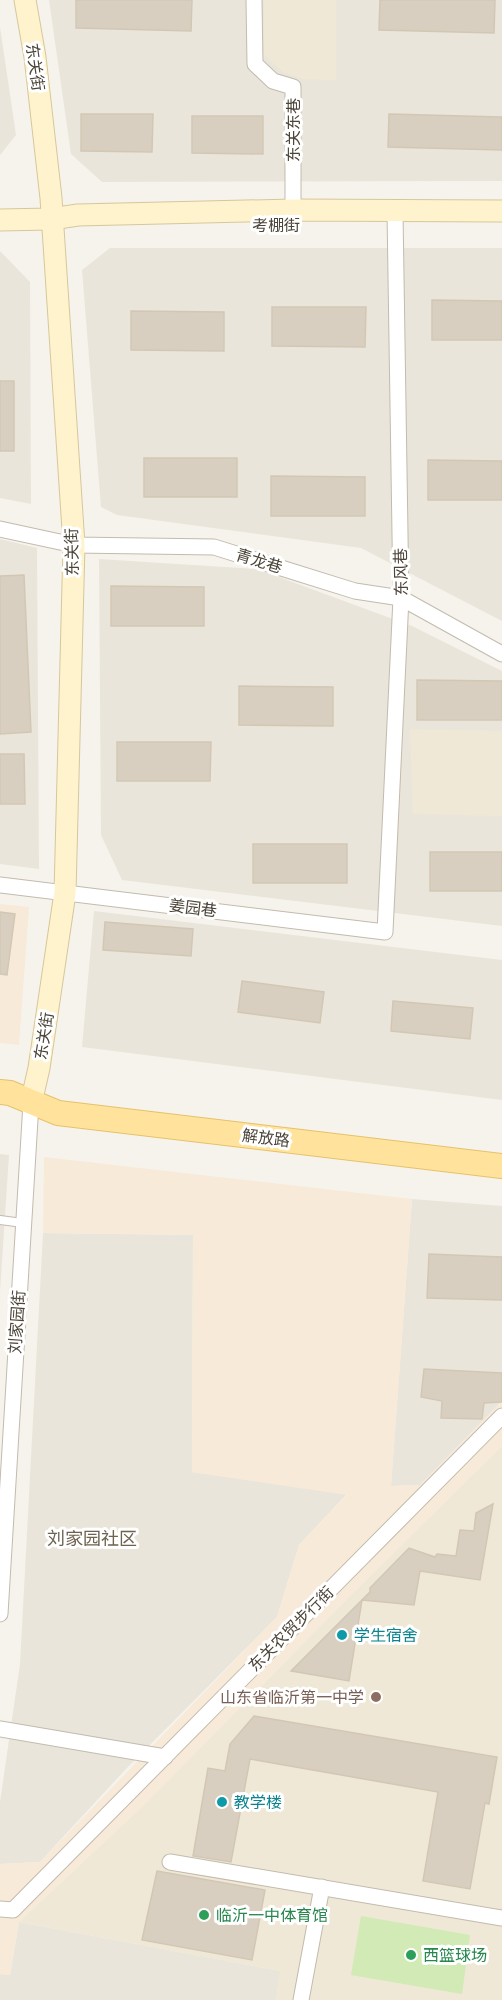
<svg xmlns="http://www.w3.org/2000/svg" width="502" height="2000" font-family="Arial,'Noto Sans SC',sans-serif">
<rect width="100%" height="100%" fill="#f6f3ec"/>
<g fill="#eae5da">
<path d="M49,0H502V181L102,182L71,154Z"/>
<path d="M0,27L16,135L0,155Z"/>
<path d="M110,248H502V621L361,548L117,515L101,507L82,270Z"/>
<path d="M0,251L30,282L31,504L0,498Z"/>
<path d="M0,539L37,548L39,869L0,864Z"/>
<path d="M99,559L257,569L412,626L502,671V926L122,880L101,835Z"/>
<path d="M94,911L502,960V1100L82,1047Z"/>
<path d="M0,1154L9,1155L0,1292Z"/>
<path d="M412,1199L502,1206V1401L420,1485L391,1486Z"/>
<path d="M43,1233L193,1235L192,1472L347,1494L299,1545L277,1617L125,1770L40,1862L0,1864V1802L20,1664Z"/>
<path d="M19,1922L281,1971L276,2000H0V1974L10,1975Z"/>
</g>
<g fill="#f7ead8">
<path d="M0,904L29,907L19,1045L0,1043Z"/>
<path d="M44,1157L412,1199L391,1486L420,1485L502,1401V1446L356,1590L145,1804L19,1922L10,1975L0,1974V1864L40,1862L277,1617L299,1545L347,1495L192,1472L193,1235L43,1233Z"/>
</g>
<g fill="#efe8d6">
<path d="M264,0H336V80L303,79L283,72L264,55Z"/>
<path d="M410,729L502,731V816L413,814Z"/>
<path d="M502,1446V2000H276L280,1971L19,1922L145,1804L356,1590Z"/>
</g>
<path fill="#d2eab5" d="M361,1916L470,1935L462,1994L351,1975Z"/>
<g fill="#d8cfc1" stroke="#d3c7b4" stroke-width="1.5">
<path d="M76,0H192L191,31L76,28Z"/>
<path d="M380,0H495L494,33L379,30Z"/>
<path d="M81,114H153L152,152L81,151Z"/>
<path d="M389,114L502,117V150L388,147Z"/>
<path d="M192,116H263V154L192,153Z"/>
<path d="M432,300L502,301V340H432Z"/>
<path d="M272,307H366L365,347L272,346Z"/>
<path d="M131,311L224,312V351L131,350Z"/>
<rect x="0" y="381" width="14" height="70"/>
<rect x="144" y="458" width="93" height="39"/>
<path d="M428,460L502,461V500H428Z"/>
<path d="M271,476L365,477V516H271Z"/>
<path d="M24,575L31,732L0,734V576Z"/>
<path d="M111,586L204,587V626H111Z"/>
<path d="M417,680L502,681V720H417Z"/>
<path d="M239,686L333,687V726L239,725Z"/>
<path d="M117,742H211L210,781H117Z"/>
<path d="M0,754H24L25,804H0Z"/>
<rect x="253" y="844" width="94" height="39"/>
<rect x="430" y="852" width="72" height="39"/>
<path d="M0,912L15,914L7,975L0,974Z"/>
<path d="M105,922L193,929L191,956L103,950Z"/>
<path d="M242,981L324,992L320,1023L238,1012Z"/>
<path d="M393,1001L473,1008L470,1039L391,1031Z"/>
<path d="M429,1254L502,1257V1300L427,1298Z"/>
<path d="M424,1369L502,1373V1402L484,1403L482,1419L441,1418L442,1401L421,1397Z"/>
<path d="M493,1504L480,1580L420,1571L414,1605L362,1600L349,1681L291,1671L370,1592V1588L409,1548L435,1557L437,1554L456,1556L460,1530L474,1531L476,1513Z"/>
<path d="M254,1716L497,1757L489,1804L485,1803L470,1889L423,1881L438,1792L250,1759L231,1862L193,1856L208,1768L225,1771L230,1744Z"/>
<path d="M157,1871L265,1890L252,1960L142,1940Z"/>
</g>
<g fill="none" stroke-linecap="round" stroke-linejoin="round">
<g stroke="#c2bbae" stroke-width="10">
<path id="lane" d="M0,1220L23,1223"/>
</g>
<g stroke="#c2bbae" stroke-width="17">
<g id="street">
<path d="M254,0L255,64L273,81L293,87V210"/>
<path d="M0,529L74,545L214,547L355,591L401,598L502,654"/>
<path d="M0,885L385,932L401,598L395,212"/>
<path d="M0,1614L31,1103"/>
<path d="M0,1729L165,1757"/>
<path d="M170,1862L502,1918"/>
<path d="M0,1909L13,1910L502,1416"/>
<path d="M301,2000L322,1887"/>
</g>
</g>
<g stroke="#d6c79b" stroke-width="23">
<g id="secondary">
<path d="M25,0L35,57L51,198L74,545L65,893L39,1068L31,1103"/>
<path d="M0,220L51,219L78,215L293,210L502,211"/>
</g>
</g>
<g stroke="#e6c16a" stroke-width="26">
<path id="primary" d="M0,1092L10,1093L58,1113L502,1166"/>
</g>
<use href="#lane" stroke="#fff" stroke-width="8"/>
<use href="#street" stroke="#fff" stroke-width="15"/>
<use href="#secondary" stroke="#fff3cd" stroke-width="21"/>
<use href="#primary" stroke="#ffe39c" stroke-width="24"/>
</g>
<g fill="#0f9aa8" stroke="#fff" stroke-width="2">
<circle cx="342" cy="1635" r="6"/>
<circle cx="222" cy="1802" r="6"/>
</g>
<circle fill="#8d6e63" stroke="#fff" stroke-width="2" cx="376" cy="1697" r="6"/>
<g fill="#2e9e5b" stroke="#fff" stroke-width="2">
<circle cx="204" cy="1915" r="6"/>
<circle cx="411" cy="1955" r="6"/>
</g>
<g text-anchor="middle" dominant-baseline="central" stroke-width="6" stroke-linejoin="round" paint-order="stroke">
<g font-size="16" fill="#4b4439" stroke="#fff">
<text transform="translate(35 67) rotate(82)">东关街</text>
<text transform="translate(293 130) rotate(-90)">东关东巷</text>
<text x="276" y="225">考棚街</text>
<text transform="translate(72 552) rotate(-91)">东关街</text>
<text transform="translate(259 561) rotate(17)">青龙巷</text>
<text transform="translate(401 572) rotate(-91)">东风巷</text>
<text transform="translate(193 908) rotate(7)">姜园巷</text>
<text transform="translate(44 1036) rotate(-81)">东关街</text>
<text transform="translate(266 1138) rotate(7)">解放路</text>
<text transform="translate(17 1322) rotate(-86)">刘家园街</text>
<text transform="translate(291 1629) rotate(-45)">东关农贸步行街</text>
</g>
<g font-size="16" fill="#0d838f" stroke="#fff" text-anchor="start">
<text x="354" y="1635">学生宿舍</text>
<text x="234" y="1802">教学楼</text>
</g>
<g font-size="16" fill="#785e54" stroke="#fff" text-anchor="end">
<text x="364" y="1697">山东省临沂第一中学</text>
</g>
<g font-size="16" fill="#27864d" stroke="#fff" text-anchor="start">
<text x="216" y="1915">临沂一中体育馆</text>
<text x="423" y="1955">西篮球场</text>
</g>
<g font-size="18" fill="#6e6250" stroke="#fff">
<text x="92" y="1539">刘家园社区</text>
</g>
</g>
</svg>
